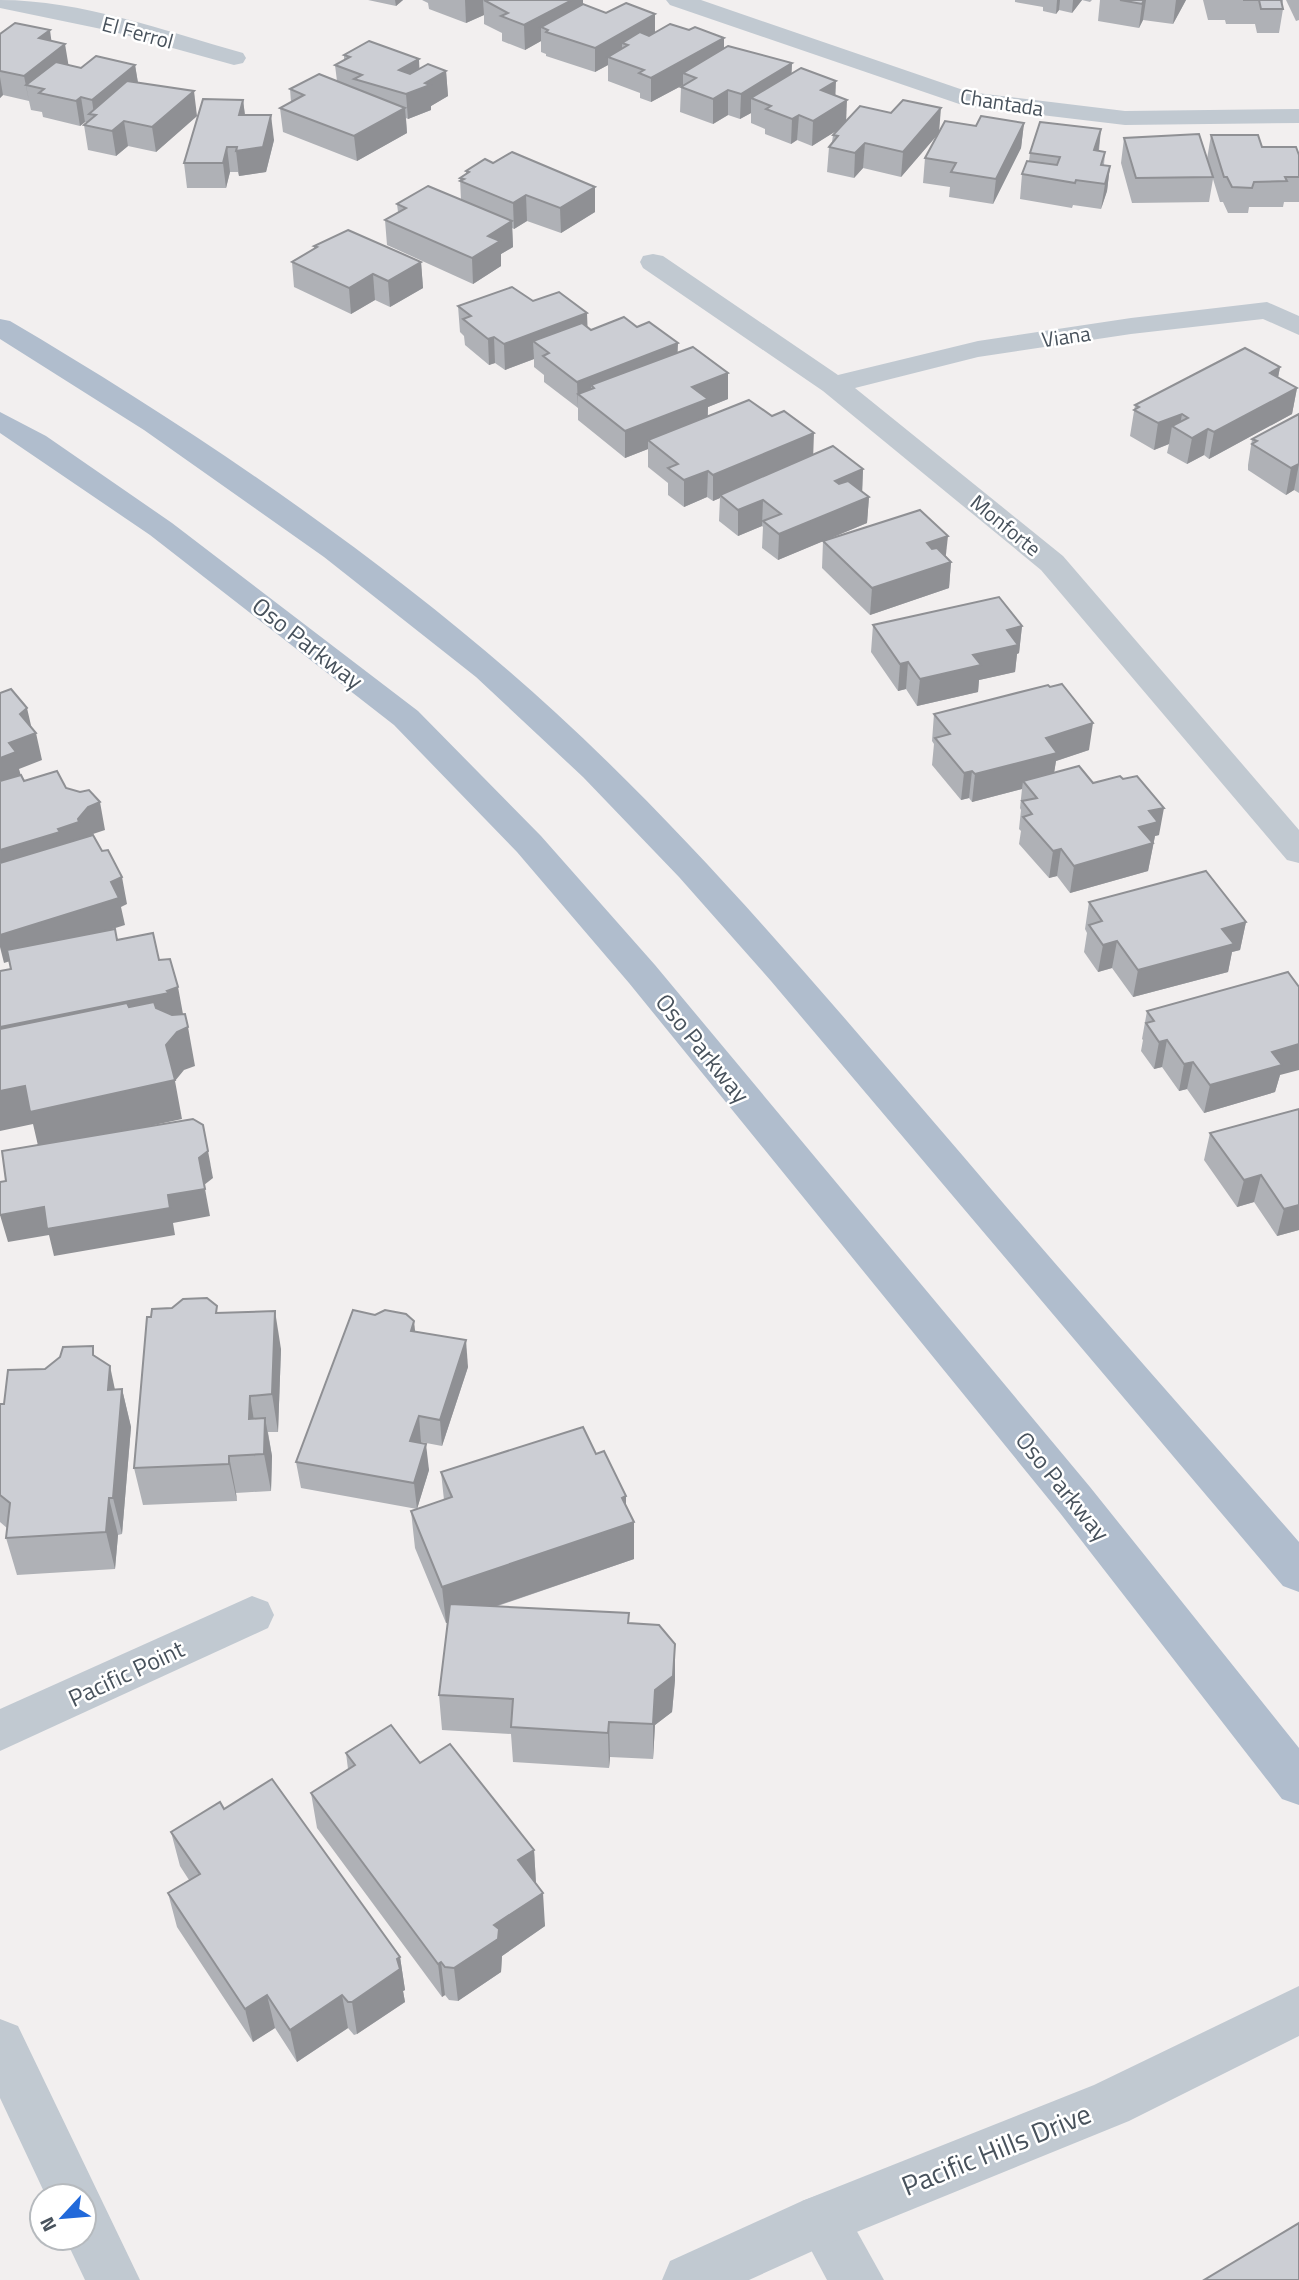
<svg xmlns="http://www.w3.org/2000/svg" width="1299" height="2280" font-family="'Titillium Web',sans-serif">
<rect width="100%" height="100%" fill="#f2efef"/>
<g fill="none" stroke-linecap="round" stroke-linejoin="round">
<g fill="#c1c9d1" fill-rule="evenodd">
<path d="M0,0C81,0 165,31 243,53L246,58L243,63L234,65L111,31L0,8Z"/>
<path d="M666,0H701L969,92L1125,111L1299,109V123L1125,125L965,106L670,5Z"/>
<path d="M653,254L663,256L838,375L978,341L1131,318L1267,302L1299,316V335L1263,319L1131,334L978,357L855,388L1063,556L1299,830V863L1287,860L1041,570L823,391L643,268L640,262L643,256Z"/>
<path d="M252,1596L268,1602L274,1615L268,1628L0,1751V1709Z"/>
<path d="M0,2019L18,2026L140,2280H85L65,2238H84V2196H46L0,2098Z"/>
<path d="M821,2194L840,2201L884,2280H827L795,2220L802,2201Z"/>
</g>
<path fill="#c1c9d1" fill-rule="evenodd" d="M1299,1986V2036L1129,2121L837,2240L749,2280H662L670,2261L802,2201L1094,2085Z"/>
<g fill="#b0bdcd" fill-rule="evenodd">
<path d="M0,319L10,321C197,431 396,566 556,713C704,849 832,1004 963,1156C1073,1286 1187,1413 1299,1542V1592L1283,1586L771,981L679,877L583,777L476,677L324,557L144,430L0,339Z"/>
<path d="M0,412L46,436L172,523L418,711L541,836L655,965L1090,1487L1299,1748V1805L1282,1799L1060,1513L629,983L517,852L394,725L150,535L0,433Z"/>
</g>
</g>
<g fill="#afb1b6">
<path d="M368,0H403L396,6Z"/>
<path d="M422,0H583V4L655,33L792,63L791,74L836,96L846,121L939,131L976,126L1024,123L1021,148L993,204L949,197L950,187L923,183L925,158L937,135L901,177L863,168L854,178L827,172L829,147L832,142L833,135L837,130L812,146L797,140L791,144L765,134V129L751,123V113L740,119L728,115L713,124L680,112L681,87L683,85L651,102L640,98V93L608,81V65L595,72L546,56V54L541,52V41L525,50L502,41V33L484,24V15L466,23L429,9L428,3Z"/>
<path d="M1015,0H1092L1090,2L1082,0L1072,13L1059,10L1056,14L1043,11V7L1015,2Z"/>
<path d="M1100,0H1186L1173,24L1143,20L1139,28L1098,21Z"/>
<path d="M1203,0H1283L1282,6L1283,9L1279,33H1257L1255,24H1226L1225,20H1208Z"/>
<path d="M1286,0H1299V20L1296,21Z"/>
<path d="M0,34L51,41L68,65L81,68L135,65L138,83L197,116L156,152L128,146L116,156L88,150L84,125L87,122H85L80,126L43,117L42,112L31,110L29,101L3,95L0,98Z"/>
<path d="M344,55L419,69L446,71L448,96L431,106V110L408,119L406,118L407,133L357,161L283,132L280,108L291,102L290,89L337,81L335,65L344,60Z"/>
<path d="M243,100L245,115L274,140L266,172L239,176L238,172H230L226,188H187L184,163Z"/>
<path d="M1101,129L1099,151L1105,152L1104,165L1110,166L1107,191L1101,209L1073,205L1072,208L1020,199L1022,174L1029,161L1030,153Z"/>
<path d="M1211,135L1299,155V202H1284L1283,207H1249L1248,213H1228L1223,202H1220L1213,179L1209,202L1132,203L1121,163L1124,138L1207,159Z"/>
<path d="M466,171L595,212L561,233L527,221L514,229L512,228L513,247L501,254V266L473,284L387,245L385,220L398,212L397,204L461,200L460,178L466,174Z"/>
<path d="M314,246L421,262L423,288L390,307L375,300L351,314L294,287L292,262L314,249Z"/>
<path d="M533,301L591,330L637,327L678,353L728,399L708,407V416L813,454L863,469L862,491L869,497L867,523L826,540L946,556L951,562L949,588L870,615L822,568L823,541L778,560L762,548L763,527L762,526L738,536L719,521L720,498L713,501L707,497L684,507L668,495V483L648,467V449L625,458L578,420V408L544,382V375L534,367V359L505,370L495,363L489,365L465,345L464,336L460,332L458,306Z"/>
<path d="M1280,367L1278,378L1297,388L1292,414L1209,459L1204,455L1187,464L1167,453L1169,444L1154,450L1130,436L1135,405Z"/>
<path d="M1299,414V493L1294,490L1286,495L1248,470V465L1252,439Z"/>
<path d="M873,625L1022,626L1019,653L1017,654L1015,672L979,680L978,692L917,706L906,689L898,691L871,652Z"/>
<path d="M934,714L1089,750L1056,761L1054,772L1093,783L1159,835L1155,836L1148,871L1070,893L1057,876L1049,878L1019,844L1021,831L1019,829L1021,810L1020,808L1022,789L972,802L969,798L961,800L932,765L934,744L932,741Z"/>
<path d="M1089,902L1246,922L1240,950L1232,952L1228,972L1133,997L1112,968L1098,972L1084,952L1087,933L1085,929Z"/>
<path d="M1147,1011L1280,1075L1275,1092L1204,1113L1187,1089L1179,1091L1162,1067L1154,1069L1141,1051L1143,1040L1142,1039Z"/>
<path d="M1299,1109V1230L1277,1236L1254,1202L1237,1207L1204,1160L1210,1133Z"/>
<path d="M219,1313L281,1349L278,1432H268L272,1456L271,1491L236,1493L237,1501L143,1505L134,1468L151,1317Z"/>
<path d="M415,1332L468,1367L442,1446L421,1442L429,1470L417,1509L444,1500L441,1472L596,1454L626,1506L634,1522V1559L495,1607L629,1613V1623L675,1644V1680L672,1712L655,1725L653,1759L610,1757L609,1768L513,1762L511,1734L442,1730L439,1695L448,1623H446L415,1548L411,1511L417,1509L301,1488L296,1462Z"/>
<path d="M96,1358L115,1390L122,1389L131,1427L122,1534L118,1535L115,1569L17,1575L6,1538L7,1528L0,1522V1404H4L45,1369Z"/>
<path d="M346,1753L420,1763L534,1850L536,1883L545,1926L502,1956L501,1972L458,2001L449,2000L445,1995L442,1997L317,1828L311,1793L348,1769Z"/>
<path d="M224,1809L400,1957L405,1990L403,1991L405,2002L357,2034L354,2035L348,2028L297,2062L275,2028L253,2042L177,1927L168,1893L189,1880L180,1866L171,1832Z"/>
</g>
<g fill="#8f9094">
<path d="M395,0H403L396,6Z"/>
<path d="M465,0H483L484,15L466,23Z"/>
<path d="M572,0H583V18L548,30L541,27V41L525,50L524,25Z"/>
<path d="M1057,0H1060L1059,10L1056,14Z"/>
<path d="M1073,0H1082L1072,13Z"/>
<path d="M1144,0H1146L1143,20L1139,28L1142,4Z"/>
<path d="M1176,0H1186L1173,24Z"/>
<path d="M655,14V38L628,45L622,43V57H608V65L595,72V48Z"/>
<path d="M50,30L53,53L65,44L69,68L26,85L29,101L24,76L39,38Z"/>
<path d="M724,38V62L683,73V85L651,102V78Z"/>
<path d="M419,59L420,83L399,70Z"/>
<path d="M792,63L791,88L751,98V113L740,119L741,94Z"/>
<path d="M135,65L139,89L96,115H94L92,100Z"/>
<path d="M446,71L448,96L431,106V110L408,119L406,94Z"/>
<path d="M0,77L3,95L0,98Z"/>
<path d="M836,81L835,106L821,90Z"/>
<path d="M728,90V115L713,124V99Z"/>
<path d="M194,91L197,116L156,152L152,127Z"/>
<path d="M81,97L85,122L80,126L76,101Z"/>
<path d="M243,100L246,124L239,115Z"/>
<path d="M847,100L846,125L812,146L813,121Z"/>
<path d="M405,108L407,133L357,161L354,136Z"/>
<path d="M941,108L939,133L901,177L903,152Z"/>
<path d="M271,115L274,140L266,172L239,176L236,151Z"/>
<path d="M799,115L797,140L791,144L792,119Z"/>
<path d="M124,121L128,146L116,156L112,131Z"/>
<path d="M1024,123L1021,148L993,204L996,179Z"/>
<path d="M1101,129L1098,154L1094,150Z"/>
<path d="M865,143L863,168L854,178L855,153Z"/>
<path d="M227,147L230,172L226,188L223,163Z"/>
<path d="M1110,166L1107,191L1101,209L1105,184Z"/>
<path d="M595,187V212L561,233L560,208Z"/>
<path d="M526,195L527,221L514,229L513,203Z"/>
<path d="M512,221L513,247L501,254V266L473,284L472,258L488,236Z"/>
<path d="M421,262L423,288L390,307L388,281Z"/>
<path d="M373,274L375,300L351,314L349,288Z"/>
<path d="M587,313L588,339L533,341L534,359L505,370L504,344Z"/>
<path d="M494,337L495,363L489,365L488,339Z"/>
<path d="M678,343L677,369L594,388L591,385V403L578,394V408L577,382Z"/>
<path d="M1280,367L1275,393L1270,373Z"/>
<path d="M728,373V399L708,407L707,425L648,440V449L625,458V431L692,387Z"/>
<path d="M1297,388L1292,414L1209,459L1214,432Z"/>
<path d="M1182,414L1179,431L1172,426L1169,444L1154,450L1158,423Z"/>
<path d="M1208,429L1204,455L1187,464L1192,438Z"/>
<path d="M814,433L813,460L720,495V498L713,501V475Z"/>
<path d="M1299,464L1294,490L1286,495L1291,468Z"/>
<path d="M863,469L862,496L834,508L835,481Z"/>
<path d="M708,471L707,497L684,507V480Z"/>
<path d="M869,497L867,523L778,560L779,534Z"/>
<path d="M763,500L762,526L738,536V510Z"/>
<path d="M948,536L945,563L927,543Z"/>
<path d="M951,562L949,588L870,615L872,588Z"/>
<path d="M1022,626L1019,653L1017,654L1015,672L979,680L978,692L917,706L920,679L973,655L1007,630Z"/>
<path d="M908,662L906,689L898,691L900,664Z"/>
<path d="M27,708L33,734L36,733L42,760L19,769L22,779L0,788V758L9,743L20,714Z"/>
<path d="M1093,723L1089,750L1056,761L1053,780L1023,781L1022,789L972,802L975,774L1046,738Z"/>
<path d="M972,771L969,798L961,800L964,773Z"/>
<path d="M100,802L105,830L93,834L84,846L0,879V850L58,829L78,819L88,807Z"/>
<path d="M1164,808L1159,835L1155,836L1148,871L1070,893L1074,866L1139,827L1149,811Z"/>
<path d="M1061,849L1057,876L1049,878L1053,851Z"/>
<path d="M122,877L127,904L121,907L125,925L4,963L0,947V935Z"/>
<path d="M1246,922L1240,950L1232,952L1228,972L1133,997L1138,970L1222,929Z"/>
<path d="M1117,941L1112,968L1098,972L1103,945Z"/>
<path d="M178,987L183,1014L0,1056V1027L167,991Z"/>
<path d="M188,1027L195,1066L184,1070L175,1081L182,1119L39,1150L33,1124L0,1131V1091L166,1045L177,1032Z"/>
<path d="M1167,1040L1162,1067L1154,1069L1159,1042Z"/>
<path d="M1299,1044V1070L1280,1075L1275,1092L1204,1113L1210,1085L1272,1052Z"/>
<path d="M1193,1062L1187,1089L1179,1091L1184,1064Z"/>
<path d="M208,1151L213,1178L204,1185L199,1158Z"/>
<path d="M1261,1175L1254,1202L1237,1207L1244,1180Z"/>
<path d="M205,1189L210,1216L173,1223L175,1235L54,1256L49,1235L8,1242L0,1215L44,1207L168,1195Z"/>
<path d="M1299,1205V1230L1277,1236L1284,1209Z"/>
<path d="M275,1311L281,1349L278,1432L272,1394Z"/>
<path d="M414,1321L417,1348L411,1331Z"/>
<path d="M466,1340L468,1367L442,1446L440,1420Z"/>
<path d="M110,1366L118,1404L108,1390Z"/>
<path d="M122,1389L131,1427L122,1534L113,1498Z"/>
<path d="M250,1396L256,1433L255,1457L249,1419Z"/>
<path d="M419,1416L421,1442L413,1468L410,1441Z"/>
<path d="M265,1418L272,1456L271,1491L264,1454Z"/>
<path d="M426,1444L429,1470L417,1509L414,1483Z"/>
<path d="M229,1456L236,1493L237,1501L229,1464Z"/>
<path d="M626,1496V1525L634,1522V1559L446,1623L442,1587Z"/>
<path d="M109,1498L118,1535L115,1569L106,1532Z"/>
<path d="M675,1644V1680L672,1712L655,1725L653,1759V1724L655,1690Z"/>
<path d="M609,1722L610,1757L609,1768L608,1733Z"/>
<path d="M534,1850L536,1884L518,1860Z"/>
<path d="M543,1893L545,1926L502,1956L501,1972L458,2001L454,1968L494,1925Z"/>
<path d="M400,1957L405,1990L403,1991L405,2002L357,2034L352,2002L397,1959Z"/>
<path d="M441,1962L445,1995L442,1997L438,1964Z"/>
<path d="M267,1995L275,2028L253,2042L245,2009Z"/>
<path d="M342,1995L348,2028L297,2062L290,2030Z"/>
</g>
<g fill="#ccced4" stroke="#8f9094" stroke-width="2">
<path d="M484,0H572L524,25L501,16L508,13Z"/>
<path d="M1120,0H1144L1142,4Z"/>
<path d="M1243,0H1281L1283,9H1261L1259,0Z"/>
<path d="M626,3L655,14L595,48L546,32L548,30L541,27L583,4L606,13Z"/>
<path d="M15,23L50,30L39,38L65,44L24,76L0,71V34Z"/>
<path d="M670,24L689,30L695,27L724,38L651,78L639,73L644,70L608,57L628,45L622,43L640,32L649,36Z"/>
<path d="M369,41L419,59L399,70L410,74L428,64L446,71L425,83L430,85L406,94L354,79L362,75L335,65L350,57L344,55Z"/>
<path d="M728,46L792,63L741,94L728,90L713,99L681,87L696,78L683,73Z"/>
<path d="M96,56L135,65L92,100L81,97L76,101L39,93L44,89L26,85L56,62L81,68Z"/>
<path d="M801,68L836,81L821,90L847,100L813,121L799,115L792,119L766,109L771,106L751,98Z"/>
<path d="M319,74L405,108L354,136L280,108L304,95L290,89Z"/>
<path d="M127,81L194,91L152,127L124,121L112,131L84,125L96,115L89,114Z"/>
<path d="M203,99L243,100L239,115H271L263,147L236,151L237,147H227L223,163H184Z"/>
<path d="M903,100L941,108L903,152L865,143L855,153L829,147L838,136L833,135L860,106L891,113Z"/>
<path d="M981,116L1024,123L996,179L951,172L956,163L925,158L945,121L976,126Z"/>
<path d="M1040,122L1101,129L1094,150L1105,152L1101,165L1110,166L1105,184L1076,180L1075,183L1022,174L1027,161L1057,165L1060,157L1030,153Z"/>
<path d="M1199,134L1213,177L1136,178L1124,138Z"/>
<path d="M1211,135H1258L1262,147H1296L1299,155V177H1285L1287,181L1254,182L1252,188L1232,187L1227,177H1224Z"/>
<path d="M512,152L595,187L560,208L526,195L513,203L460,181L464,179L460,178L469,172L466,171L485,159L493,163Z"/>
<path d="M428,186L512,221L488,236L500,241L472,258L385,220L406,208L397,204Z"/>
<path d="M348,230L421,262L388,281L373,274L349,288L292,262L317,247L314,246Z"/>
<path d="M512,287L533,301L559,292L587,313L504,344L494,337L488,339L463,319L471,316L458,306Z"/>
<path d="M624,317L637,327L649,322L678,343L577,382L543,356L549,353L533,341L582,323L591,330Z"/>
<path d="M693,347L728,373L692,387L708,399L625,431L578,394L594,388L591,385Z"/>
<path d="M1245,348L1280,367L1270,373L1297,388L1214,432L1208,429L1192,438L1172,426L1188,418L1182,414L1158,423L1134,410L1139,407L1135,405Z"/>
<path d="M749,400L772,416L784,411L814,433L713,475L708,471L684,480L668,468L678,464L648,440Z"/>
<path d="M1299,414V464L1291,468L1252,444L1257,441L1252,439Z"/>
<path d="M833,446L863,469L835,481L839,484L848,481L869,497L779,534L763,521L781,514L763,500L738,510L720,495Z"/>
<path d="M920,510L948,536L927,543L932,549L937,548L951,562L872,588L823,541Z"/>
<path d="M999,597L1022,626L1007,630L1018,645L973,655L981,665L920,679L908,662L900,664L873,625Z"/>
<path d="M1062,684L1093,723L1046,738L1057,753L975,774L972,771L964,773L935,738L950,734L934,714L1048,685L1050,687Z"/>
<path d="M11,689L27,708L20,714L36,733L9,743L16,752L0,758V693Z"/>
<path d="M1079,766L1093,783L1120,776L1123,779L1137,776L1164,808L1149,811L1158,822L1139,827L1153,843L1074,866L1061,849L1053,851L1023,817L1032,814L1022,801L1037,798L1023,781Z"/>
<path d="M57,771L66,788L80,792L89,790L100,802L88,807L78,819L79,822L58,829L60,832L0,850V781L21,775L24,781Z"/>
<path d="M93,835L102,851L108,850L122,877L111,882L119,898L0,935V863Z"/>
<path d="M1206,871L1246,922L1222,929L1234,944L1138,970L1117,941L1103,945L1089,925L1102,921L1089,902Z"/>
<path d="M115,929L117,940L153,933L159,960L170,959L178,987L167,991L169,993L0,1027V971L11,969L7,950Z"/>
<path d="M1288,972L1299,987V1044L1272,1052L1282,1065L1210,1085L1193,1062L1184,1064L1167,1040L1159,1042L1146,1023L1154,1021L1147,1011Z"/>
<path d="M154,1002L156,1008L172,1015L185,1014L188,1027L177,1032L166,1045L175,1080L30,1112L25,1086L0,1091V1029L127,1003L129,1007Z"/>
<path d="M1299,1109V1205L1284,1209L1261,1175L1244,1180L1210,1133Z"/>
<path d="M193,1119L203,1125L208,1151L199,1158L205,1189L168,1195L170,1208L47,1229L44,1207L0,1215V1182L6,1181L2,1151Z"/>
<path d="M207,1298L217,1306L216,1313L275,1311L272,1394L250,1396L249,1419L265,1418L264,1454L229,1456V1464L134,1468L147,1317H151L152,1309L172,1308L183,1299Z"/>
<path d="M353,1310L375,1315L385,1310L406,1314L414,1321L411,1331L466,1340L440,1420L419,1416L410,1441L426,1444L414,1483L296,1462Z"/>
<path d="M93,1346V1355L110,1366L108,1390L122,1389L113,1498H109L106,1532L6,1538L10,1503L0,1495V1404H4L8,1370L45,1369L60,1357L63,1347Z"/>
<path d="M583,1427L596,1454L604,1451L626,1496L622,1498L634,1522L442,1587L411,1511L452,1497L441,1472Z"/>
<path d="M450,1604L629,1613L628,1623L659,1625L675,1644L673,1676L655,1690L653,1724L609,1722L608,1733L511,1727L513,1699L439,1695Z"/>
<path d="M391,1725L420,1763L450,1744L534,1850L518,1860L543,1893L494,1925L499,1929L498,1939L454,1968L445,1967L441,1962L438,1964L311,1793L355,1765L346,1753Z"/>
<path d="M272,1779L400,1957L397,1959L400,1969L352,2002H348L342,1995L290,2030L267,1995L245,2009L168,1893L200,1874L171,1832L220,1802L224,1809Z"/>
<path d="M1299,2223V2280H1204Z"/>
</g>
<g text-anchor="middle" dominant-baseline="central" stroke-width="5" stroke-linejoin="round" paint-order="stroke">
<g font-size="21" fill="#48525c" stroke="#fff">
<text transform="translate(138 32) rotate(15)">El Ferrol</text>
<text transform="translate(1002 102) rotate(9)">Chantada</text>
<text transform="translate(1066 336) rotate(-8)">Viana</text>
<text transform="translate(1006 525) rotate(39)">Monforte</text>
</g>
<g font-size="24" fill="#48525c" stroke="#fff">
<text transform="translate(308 643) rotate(38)">Oso Parkway</text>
<text transform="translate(703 1048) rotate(51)">Oso Parkway</text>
<text transform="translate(1063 1486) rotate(51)">Oso Parkway</text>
<text transform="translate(126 1673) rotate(-25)">Pacific Point</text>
</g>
<g font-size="28" fill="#48525c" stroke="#fff">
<text transform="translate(996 2149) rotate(-22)">Pacific Hills Drive</text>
</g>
</g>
<g transform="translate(63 2217) rotate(244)"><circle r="33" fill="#ffffff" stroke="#b6babe" stroke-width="2"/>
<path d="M0-5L12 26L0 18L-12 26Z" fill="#2169da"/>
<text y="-10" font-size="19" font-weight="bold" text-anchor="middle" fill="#48525c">N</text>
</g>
</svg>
